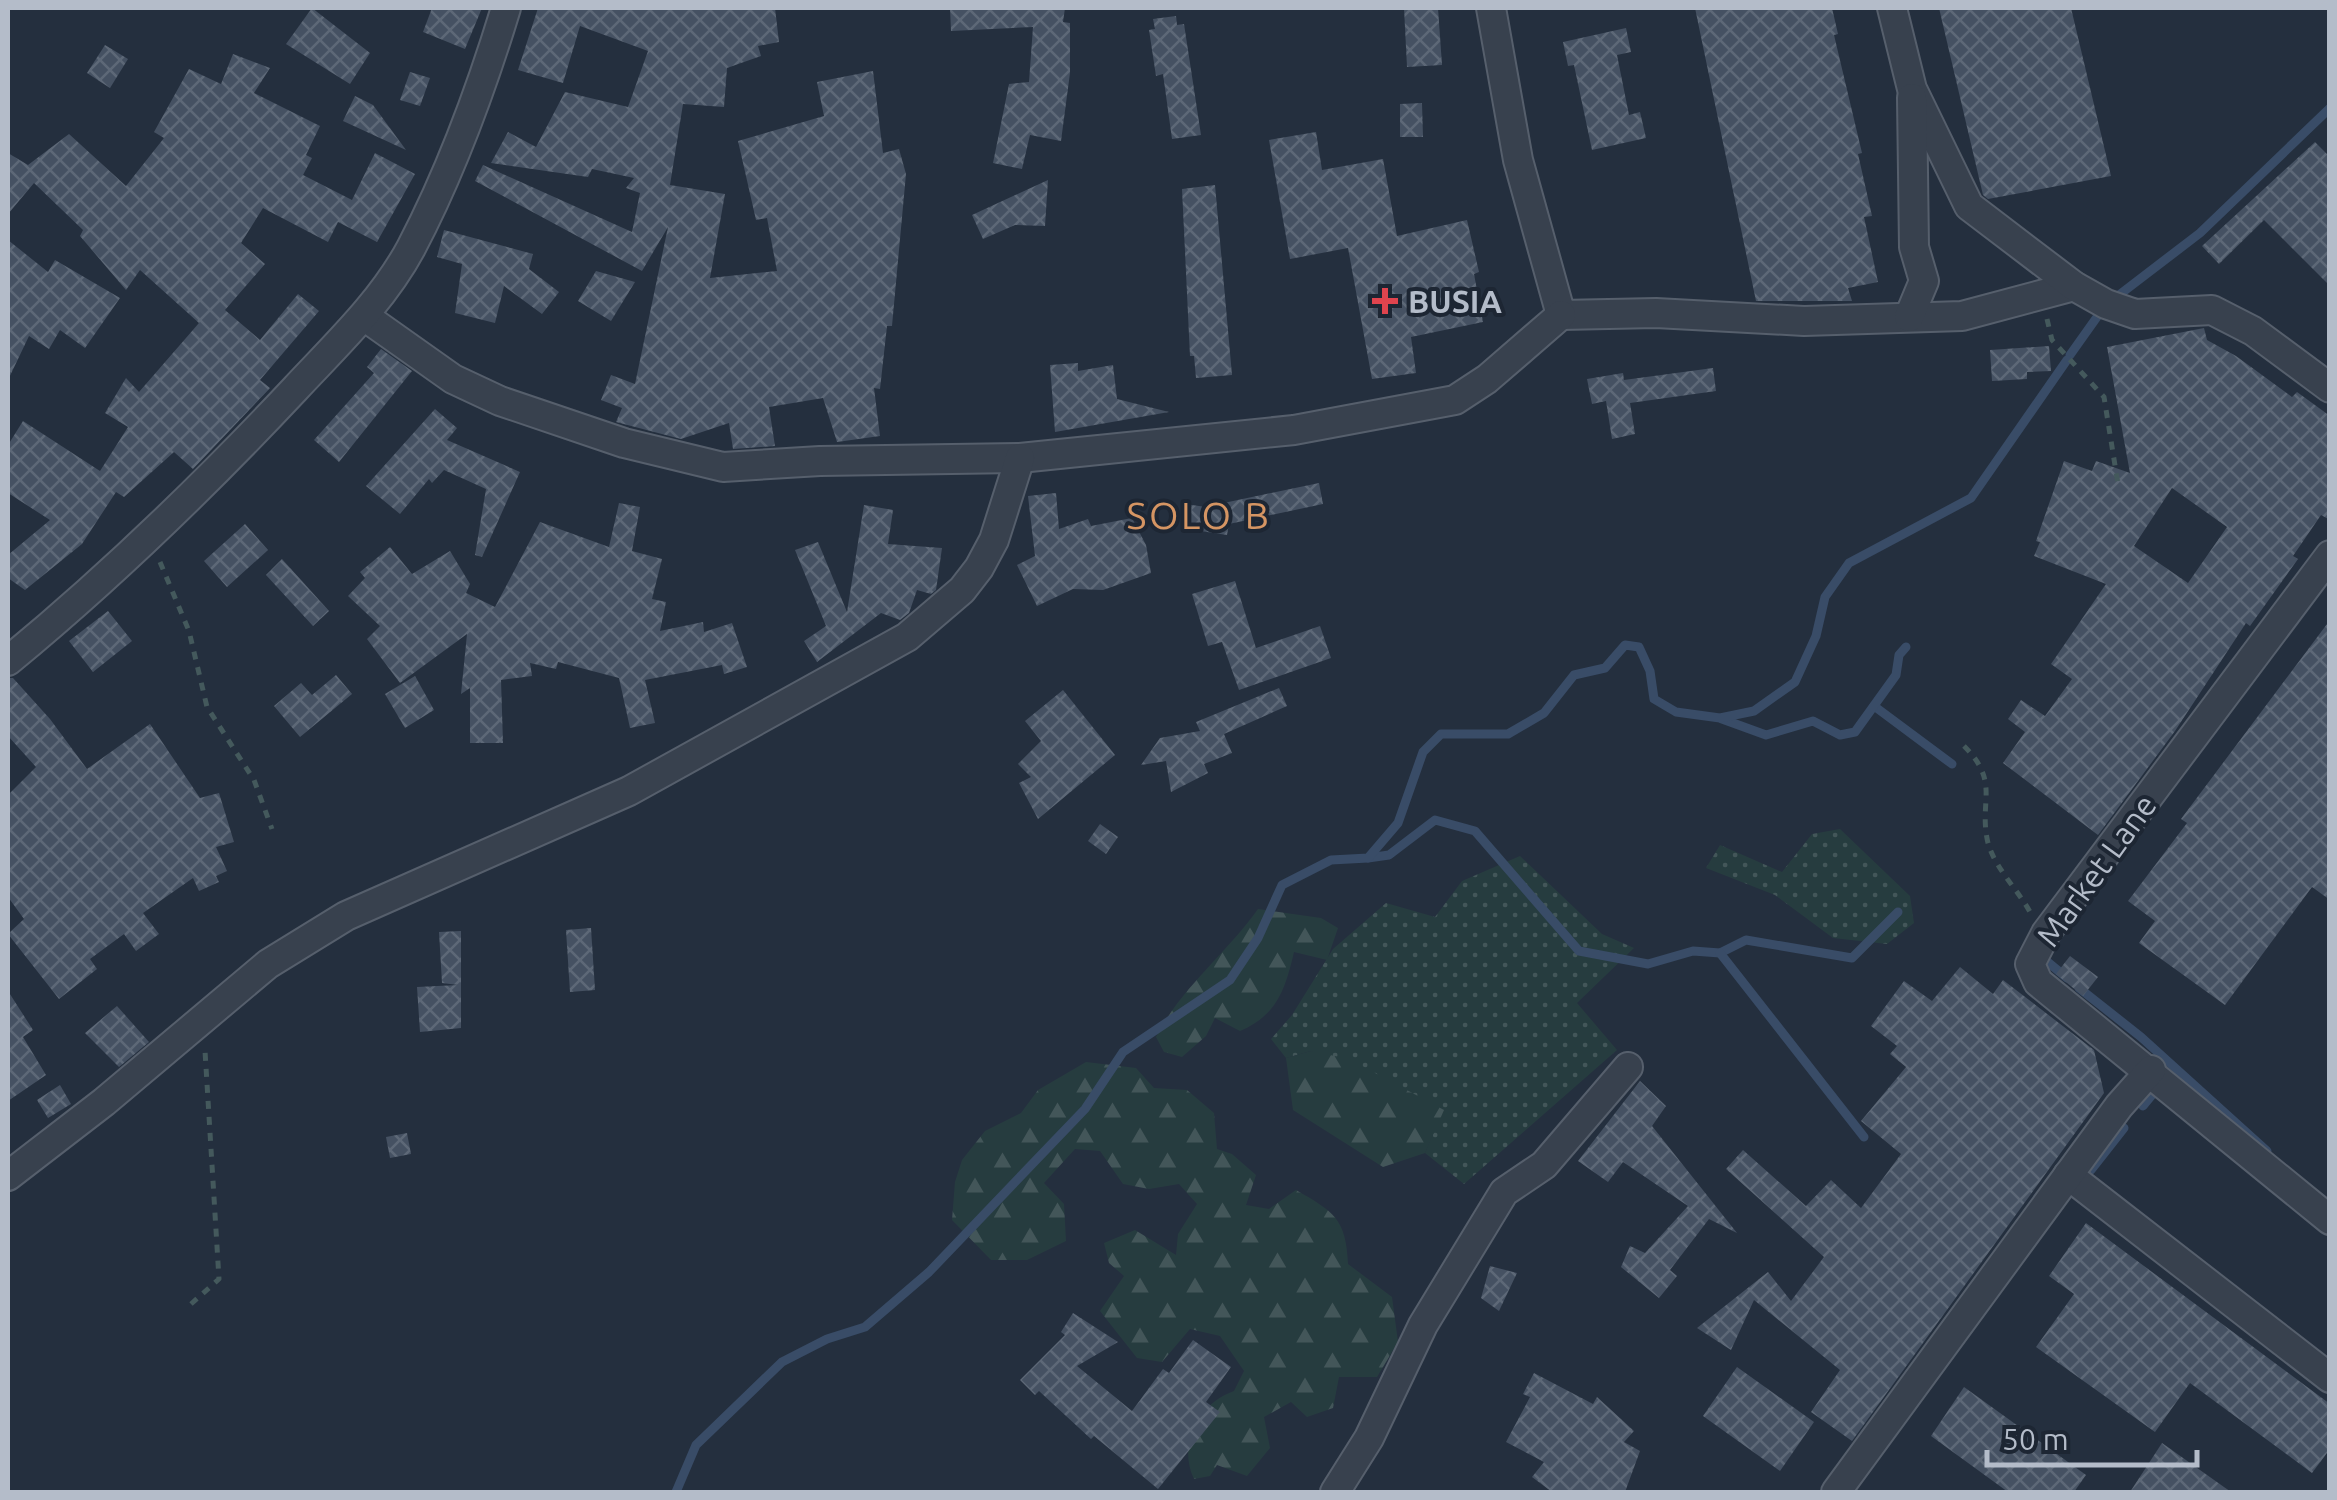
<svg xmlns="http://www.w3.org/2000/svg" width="2337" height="1500" font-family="Ubuntu,sans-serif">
<defs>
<pattern id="grass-dots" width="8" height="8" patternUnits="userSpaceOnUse" patternTransform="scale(2.5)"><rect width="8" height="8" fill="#263c3f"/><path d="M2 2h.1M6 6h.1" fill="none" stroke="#435659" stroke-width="1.8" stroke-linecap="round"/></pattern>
<pattern id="forest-firs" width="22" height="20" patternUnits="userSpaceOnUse" patternTransform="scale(2.5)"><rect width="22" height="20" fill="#263c3f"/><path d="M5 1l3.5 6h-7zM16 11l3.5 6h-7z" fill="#435659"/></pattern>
<pattern id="building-cross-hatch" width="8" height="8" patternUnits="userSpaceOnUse" patternTransform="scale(2.5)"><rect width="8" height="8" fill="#455162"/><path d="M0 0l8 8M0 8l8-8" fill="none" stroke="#5d6877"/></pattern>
</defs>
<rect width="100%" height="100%" fill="#242f3e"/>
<g fill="url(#grass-dots)">
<path d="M1840,829L1910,896L1914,923L1887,944L1833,938L1775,895L1706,868L1720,845L1782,872L1812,834Z"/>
<path d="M1520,856L1602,934L1634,948L1577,1003L1617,1050L1464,1184L1425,1153L1443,1110L1311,1051L1286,1058L1271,1039L1292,1015L1333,949L1386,903L1435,917L1462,881Z"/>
</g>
<g fill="url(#forest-firs)">
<path d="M1258,909L1321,918L1338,928L1327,960L1294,952C1285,990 1277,1015 1240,1031L1215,1018L1206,1036L1182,1057L1164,1052L1156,1037C1181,988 1226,954 1258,909Z"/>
<path d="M1311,1051L1349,1059L1444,1110L1425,1153L1383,1167L1293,1110L1286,1058Z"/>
<path d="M1086,1062L1136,1068L1154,1088L1187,1090L1214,1113L1217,1149L1232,1154L1256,1175L1246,1205L1269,1209L1296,1190C1334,1212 1346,1218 1348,1264L1392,1297L1398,1342L1377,1377H1339L1333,1408L1307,1417L1291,1402L1264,1417L1270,1448L1247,1476L1217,1465L1210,1476L1194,1479C1177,1443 1199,1403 1234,1391L1244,1371L1220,1336L1190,1329L1162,1362L1137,1358L1100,1311L1124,1276L1109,1263L1104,1243L1135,1230L1176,1255L1178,1234L1197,1204L1179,1184L1149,1189L1123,1184L1100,1151L1075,1149L1044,1183L1064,1204L1066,1241L1027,1260H991L952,1220L955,1182L962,1160L985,1131L1021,1113L1038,1090Z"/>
</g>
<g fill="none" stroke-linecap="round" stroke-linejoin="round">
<g stroke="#394c67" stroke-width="9">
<path d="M2119,295L2200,233L2330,108"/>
<path d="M2070,355L2097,317"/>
<path d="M1874,706L1952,764"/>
<path d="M1722,719L1766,735L1813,721L1840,735L1855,732L1896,675L1899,655L1906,647"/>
<path d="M1368,858L1389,855L1435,820L1475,831L1579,951L1648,964L1693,951L1720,953L1746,940L1852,958L1898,912"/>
<path d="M1720,953L1864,1137"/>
<path d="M2044,959L2067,978"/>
<path d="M2079,988L2141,1037L2267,1151"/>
<path d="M2143,1106L2157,1089"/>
<path d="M2091,1170L2124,1128"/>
<path d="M676,1492L696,1445L782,1362L827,1339L865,1327L929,1272L1085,1109L1123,1052L1230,980L1258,938L1282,885L1331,860L1368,858L1398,823L1423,752L1441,734H1508L1544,713L1574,675L1605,668L1625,645L1639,647L1650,671L1654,699L1676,712L1720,718L1754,711L1795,682L1816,636L1825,597L1849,563L1971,498L2067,360"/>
</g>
</g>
<g fill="url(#building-cross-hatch)" fill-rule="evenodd">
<path d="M312,8L370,53L350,84L286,44Z"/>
<path d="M432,8H482L465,49L423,32Z"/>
<path d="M538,8H775L779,42L758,46L761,56L727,68L724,107L683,104L670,185L725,194L710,278L777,271L767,218L756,220L738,141L824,116L817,82L873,71L883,153L899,149L906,174L892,326H887L880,389L874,388L880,436L837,442L823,398L769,407L775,446L733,449L729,423L681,439L616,422L622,408L601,400L611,375L635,384L668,227L642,271L475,181L483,165L632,232L640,193L626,188L634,178L592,169L588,177L491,163L508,132L536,147L565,92L628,107L648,51L580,26L563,83L518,70Z"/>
<path d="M950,8H1065L1063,22L1070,23V73L1061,141L1030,135L1022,169L993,163L1009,84L1029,82L1033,27L951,31Z"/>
<path d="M1404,8H1438L1442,65L1407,67Z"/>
<path d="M1695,8H1832L1838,34L1834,35L1862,153L1858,154L1872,216L1864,217L1878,282L1848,288L1852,301H1756Z"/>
<path d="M1939,8H2071L2111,176L1988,199L1983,195Z"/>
<path d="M1176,16L1177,25L1184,24L1201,135L1172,139L1163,74L1156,76L1149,30L1155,29L1153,19Z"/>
<path d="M1626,28L1631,52L1617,55L1629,115L1640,112L1646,138L1592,150L1574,65L1568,66L1563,42Z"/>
<path d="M105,45L128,59L110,88L87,73Z"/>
<path d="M233,54L270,68L254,93L320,126L306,155L312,158L303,175L352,200L375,153L415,174L377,242L338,222L328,242L263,208L241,243L265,264L225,310L260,340L298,294L319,311L260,380L270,388L193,469L174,452L124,497L116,492L82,544L25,590L8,578V555L50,520L8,493V445L23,421L100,471L128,427L105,413L126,378L139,392L199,323L140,270L126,290L80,236L83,230L34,183L8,214V153L28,165L69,134L126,186L164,138L154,132L189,69L221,84Z"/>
<path d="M410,72L430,78L420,106L400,100Z"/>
<path d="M355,96L373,105L406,150L343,121Z"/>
<path d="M1422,103L1423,137H1400V104Z"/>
<path d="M1316,132L1322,170L1383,159L1397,236L1467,220L1479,272L1474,274L1483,322L1411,337L1416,373L1372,379L1348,248L1290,259L1269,140Z"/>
<path d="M2315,142L2330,157V286L2264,220L2219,264L2202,246Z"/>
<path d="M1048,180L1045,226L1015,225L983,239L972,215Z"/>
<path d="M1215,185L1232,375L1196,378L1194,356H1190L1182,189Z"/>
<path d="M444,230L533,254L529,269L559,292L542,314L504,286L495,323L455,313L462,264L437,257Z"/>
<path d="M8,240L48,272L55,260L120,298L85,348L60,330L49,349L29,336L8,380Z"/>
<path d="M596,271L635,282L611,321L578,301Z"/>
<path d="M2204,328L2207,340L2236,356L2292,397L2297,392L2330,416V520L2321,515L2293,556L2298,559L2250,626L2246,623L2175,731L2098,835L2003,763L2025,732L2008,719L2021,700L2045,716L2072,679L2051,664L2106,584L2034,556L2040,542L2036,541L2064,461L2092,471L2096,461L2130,473L2107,347ZM2172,488L2227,527L2188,583L2134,546Z"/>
<path d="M2049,346L2051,371L2027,372V379L1992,381L1990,350Z"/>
<path d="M381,349L412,371L339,462L314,440L374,373L367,367Z"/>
<path d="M1078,363V371L1113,365L1117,399L1169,412L1055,432L1050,365Z"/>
<path d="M1713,368L1716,391L1630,403L1635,434L1612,439L1606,401L1592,404L1587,379L1623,373L1624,380Z"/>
<path d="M435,409L457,428L447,440L520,472L482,557L475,555L486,489L444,470L432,483L429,479L400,514L366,486Z"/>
<path d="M1319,483L1323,504L1229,524L1227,535L1181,528L1185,504L1220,509L1219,504Z"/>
<path d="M1056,493L1059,529L1088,519L1091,526L1132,518L1146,545L1151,573L1103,590L1073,589L1037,606L1017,565L1035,556L1028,496Z"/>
<path d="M619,503L640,507L632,551L662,559L652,599L666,602L660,631L703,622L704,632L732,623L747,667L724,674L722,665L645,680L655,723L630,728L619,678L558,662L556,669L530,663L532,676L501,680L503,743H470V688L461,694L467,634L400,683L367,639L380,626L348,596L365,578L360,572L390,547L412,574L450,551L470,584L466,593L495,607L540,522L609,547Z"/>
<path d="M864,505L893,510L888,544L942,548L936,590L931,594L917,590L909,613L900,620L881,613L817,662L804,641L826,626L795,550L818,542L847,612Z"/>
<path d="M245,524L268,550L227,587L204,561Z"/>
<path d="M282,559L329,611L313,626L266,575Z"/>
<path d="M1235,581L1256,648L1320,626L1331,658L1239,690L1222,642L1208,646L1192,594Z"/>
<path d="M108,611L132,641L93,672L69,641Z"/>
<path d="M2330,620V900L2312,887L2225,1005L2139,943L2155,921L2128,901L2187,823L2181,819Z"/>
<path d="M336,675L352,694L300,737L274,706L301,683L312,695Z"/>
<path d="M415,676L434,710L405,728L385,694Z"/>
<path d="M8,678H13L50,719L87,769L150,724L200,798L219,793L234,842L216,847L227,871L216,876L219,882L199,891L193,878L143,913L159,934L136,951L124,934L90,959L97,969L59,999L8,934L24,919L8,897V795L36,767L8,736Z"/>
<path d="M1279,688L1287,706L1224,734L1232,753L1204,764L1208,773L1171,792L1166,761L1141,765L1160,738L1200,731L1196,722Z"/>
<path d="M1063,690L1115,755L1038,819L1019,783L1031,777L1018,764L1041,741L1025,721Z"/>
<path d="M1100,824L1118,837L1106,854L1088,841Z"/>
<path d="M591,928L595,990L570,992L566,930Z"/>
<path d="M461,931V1028L420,1032L417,987L458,985L442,983L439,932Z"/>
<path d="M2070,956L2098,977L2083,996L2056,974Z"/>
<path d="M1960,967L1993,994L2003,980L2094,1050L2104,1093L1852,1441L1811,1412L1840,1370L1754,1300L1731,1350L1697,1328L1768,1272L1791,1301L1824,1257L1726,1169L1743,1150L1806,1206L1831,1180L1861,1208L1901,1154L1861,1121L1906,1067L1890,1054L1897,1046L1871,1026L1904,981L1932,1001Z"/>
<path d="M8,991L33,1030L23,1037L46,1075L8,1101Z"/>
<path d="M117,1006L149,1042L119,1067L85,1033Z"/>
<path d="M1640,1081L1666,1106L1652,1126L1737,1233L1709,1219L1670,1270L1677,1276L1659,1298L1621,1267L1630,1246L1645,1253L1688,1206L1623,1162L1608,1182L1578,1161Z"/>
<path d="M60,1085L71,1104L48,1118L37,1100Z"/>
<path d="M407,1133L411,1154L390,1158L386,1137Z"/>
<path d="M2086,1223L2330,1404V1449L2312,1473L2190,1383L2155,1432L2036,1347L2074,1294L2049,1276Z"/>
<path d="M1490,1266L1517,1273L1499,1311L1481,1298Z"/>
<path d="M1073,1313L1118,1342L1077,1366L1132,1411L1163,1369L1169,1373L1193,1340L1231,1367L1206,1402L1220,1412L1158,1489L1094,1436L1091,1439L1039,1391L1035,1395L1020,1380L1065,1335L1061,1332Z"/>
<path d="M1737,1367L1814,1422L1780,1471L1703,1416Z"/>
<path d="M1534,1373L1593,1404L1597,1397L1634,1431L1624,1442L1640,1451L1625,1492H1552L1532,1477L1544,1462L1506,1442L1530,1397L1523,1394Z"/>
<path d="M1964,1387L2086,1475L2074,1492H2008L1931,1436Z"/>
<path d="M2162,1443L2231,1492H2130Z"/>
</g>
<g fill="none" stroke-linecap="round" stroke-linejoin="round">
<g stroke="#565f6c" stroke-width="32">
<g id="minor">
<path d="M1491,8L1518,160L1561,315L1656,313L1804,321L1962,316L2074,286"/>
<path d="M1892,8L1912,89L1969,206L2074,286L2106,304L2135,314L2212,310L2253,331L2330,388"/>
<path d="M364,316L453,379L500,401L624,443L723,467L820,461L1020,458L1294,430L1455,400L1487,379L1561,315"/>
<path d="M1909,317L1924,281L1914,247L1912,98"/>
<path d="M2330,555L2046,933L2030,964L2038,982L2330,1220"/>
<path d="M8,661C110,577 204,486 295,389C336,345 382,302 411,248C451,172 481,90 506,8"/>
<path d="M2068,1175L2330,1378"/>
<path d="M8,1176L104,1102L268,964L346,916L629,791L907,637L962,590L979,568L994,540L1020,458"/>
<path d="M1335,1492L1369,1438L1423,1325L1504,1192L1544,1165L1628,1067"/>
<path d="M1836,1492L2119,1106L2151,1070"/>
</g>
</g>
<g stroke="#44595c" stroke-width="5" stroke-dasharray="8 8" stroke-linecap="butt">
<path d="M2047,319L2052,340L2104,397L2118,484"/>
<path d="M160,562L189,631L207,707L254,780L272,829"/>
<path d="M1964,746C2001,783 1978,801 1988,843C1995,868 2018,890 2030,912"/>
<path d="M191,1304L219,1279L205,1051"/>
</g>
<use href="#minor" stroke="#38414e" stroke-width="28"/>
</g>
<path fill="#e0444e" stroke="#1d2633" stroke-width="4" d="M1380 286h10v10h10v10h-10v10h-10v-10h-10v-10h10z"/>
<g text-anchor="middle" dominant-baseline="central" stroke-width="8" stroke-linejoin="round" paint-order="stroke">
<g font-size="32" font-weight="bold" fill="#b4bcc9" stroke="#1d2633" text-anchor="start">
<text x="1408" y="301">BUSIA</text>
</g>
<g font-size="32" fill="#b4bcc9" stroke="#1d2633">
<text transform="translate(2096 870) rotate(-54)">Market Lane</text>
</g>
<g font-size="38" letter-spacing="2.5" fill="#d59563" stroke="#1d2633">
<text x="1199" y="515">SOLO B</text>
</g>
</g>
<rect width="2337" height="1500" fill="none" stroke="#b4bcc9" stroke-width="20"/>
<path d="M1987 1450v15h210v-15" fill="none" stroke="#b4bcc9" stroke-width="5"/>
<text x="2002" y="1450" font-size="30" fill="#b4bcc9" stroke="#1d2633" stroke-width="8" paint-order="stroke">50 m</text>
</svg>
